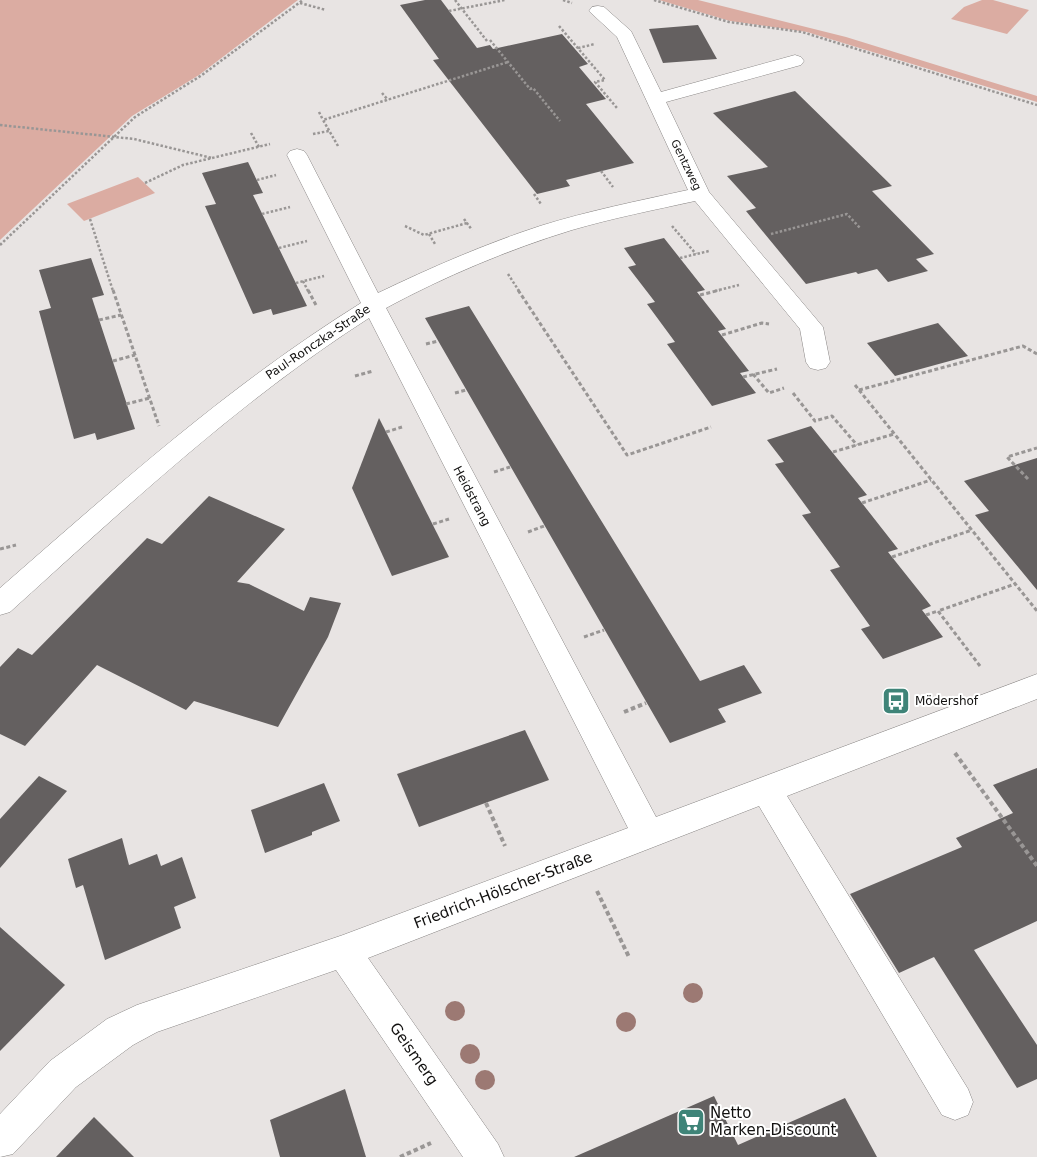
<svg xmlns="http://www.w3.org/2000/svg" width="1037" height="1157" font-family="'DejaVu Sans',sans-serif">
<rect width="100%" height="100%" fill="#e8e4e3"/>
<g fill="#dbaca2">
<path d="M0,0H298L199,75L132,116L0,240Z"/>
<path d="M659,0H698L846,37L1037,96V102L807,32L730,21Z"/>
<path d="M982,0H993L1029,10L1007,34L951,19L964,7Z"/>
<path d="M138,177L155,193L84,221L67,204Z"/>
</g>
<g fill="#646060">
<path d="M425,0H441L477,48L490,45L493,49L562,34L588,64L579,67L606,99L586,104L634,163L566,180L570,186L537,194L433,60L439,59L400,5Z"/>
<path d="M698,25L717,59L663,63L649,29Z"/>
<path d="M795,91L892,186L872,191L934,254L916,259L928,271L888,282L877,269L858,274L856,272L806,284L746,211L756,208L727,176L768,167L713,113Z"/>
<path d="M248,162L263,193L253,195L307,306L273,315L271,309L253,314L205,206L216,204L202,173Z"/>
<path d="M664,238L705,290L697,292L726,329L718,331L749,371L740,373L756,393L712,406L667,344L675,342L647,304L655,302L628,267L636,265L624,248Z"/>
<path d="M91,258L104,295L92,298L135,429L97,440L95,433L74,439L39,311L51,308L39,270Z"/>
<path d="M469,306L700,681L744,665L762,693L718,709L726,722L670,743L425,318Z"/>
<path d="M938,323L968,356L895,376L867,343Z"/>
<path d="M379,418L449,557L392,576L352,488Z"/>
<path d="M811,426L867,495L858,498L898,549L888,552L931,606L922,610L943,637L883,659L861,629L870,626L830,570L840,567L802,515L811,513L775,464L784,462L767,440Z"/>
<path d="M1037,458V590L975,515L989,511L964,481Z"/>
<path d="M209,496L285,529L237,582L249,584L304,611L310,597L341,603L328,637L278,727L194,701L186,710L97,665L25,746L0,734V667L18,648L32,655L147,538L162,544Z"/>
<path d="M525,730L549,780L419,827L397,774Z"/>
<path d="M1037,768V921L974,950L1037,1045V1079L1017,1088L934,957L899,973L850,894L962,847L956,838L1013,813L993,785Z"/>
<path d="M39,776L67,791L0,868V819Z"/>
<path d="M324,783L340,821L312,832V835L265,853L251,810Z"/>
<path d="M122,838L129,865L157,854L161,866L182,857L196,898L174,907L181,928L105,960L83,885L76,888L68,859Z"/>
<path d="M0,927L65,985L0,1051Z"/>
<path d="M345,1089L366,1157H280L270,1120Z"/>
<path d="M714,1096L738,1145L845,1098L877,1157H574Z"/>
<path d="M94,1117L134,1157H56Z"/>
</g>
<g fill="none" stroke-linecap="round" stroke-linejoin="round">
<g stroke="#898685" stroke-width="1">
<path id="minor" d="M598,6L604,7L631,31L661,92L795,55L801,57L804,61L801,65L666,102L709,192L823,327L830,362L826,368L818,370L810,368L806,362L800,329L695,201C654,210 613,218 572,230C510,249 443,277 386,308L656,817L1037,674V699L787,796L968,1089L973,1102L968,1115L955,1120L942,1115L759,806L368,958L498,1144L504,1157H463L336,970L157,1032L133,1045L76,1087L13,1154L0,1157V1114L50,1061L107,1019L137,1005L343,935L628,828L369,318C238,402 125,508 10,612L0,615V588C117,486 228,386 361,303L287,155L290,151L297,149L304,151L307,155L378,293C430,268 485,244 540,226C588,211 638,201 688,190L617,37L589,11L592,7Z"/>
</g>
<g stroke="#999695" stroke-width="2.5" stroke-dasharray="2.5 2" stroke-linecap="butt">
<path d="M455,0L487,41"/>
<path d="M563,0L572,3"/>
<path d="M654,0L729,22L802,32L1037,105"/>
<path d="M300,3L326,10"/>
<path d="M449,11L505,0"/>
<path d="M559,26L605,80L595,82L617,108"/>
<path d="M490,40L530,89L533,88L560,121"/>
<path d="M578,48L595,44"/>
<path d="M382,93L388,100"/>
<path d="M319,112L323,120"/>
<path d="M0,125L134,139L212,158"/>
<path d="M251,133L259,147"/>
<path d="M313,134L329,131"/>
<path d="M338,146L323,120L508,62"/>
<path d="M601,171L613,187"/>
<path d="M257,180L276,175"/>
<path d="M145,183L183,165L270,144"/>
<path d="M534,194L541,204"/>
<path d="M262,214L290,207"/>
<path d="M90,219L113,291"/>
<path d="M464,219L472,230"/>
<path d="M405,226L424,235L467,223"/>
<path d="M672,226L696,254"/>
<path d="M429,234L435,244"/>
<path d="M771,234L847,214L860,228"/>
<path d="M0,245L135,117L202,75L303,0"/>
<path d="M279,248L307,241"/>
<path d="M680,258L709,251"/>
<path d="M508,274L519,291"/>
<path d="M303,281L308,291"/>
<path d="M296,283L324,276"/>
<path d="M715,291L739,285"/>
</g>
<g stroke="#999695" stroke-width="3" stroke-dasharray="4 2.5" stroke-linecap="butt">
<path d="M113,290L159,426"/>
<path d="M308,290L317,307"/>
<path d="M518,290L627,455L711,427"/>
<path d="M700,295L720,290"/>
<path d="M99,320L121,315"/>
<path d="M722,335L762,323L769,324"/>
<path d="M426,344L438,341"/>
<path d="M113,361L135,355"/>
<path d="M753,374L769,393L784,388"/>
<path d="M355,376L373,371"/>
<path d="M743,377L777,369"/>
<path d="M855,385L1037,611"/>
<path d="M859,390L1023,346L1037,354"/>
<path d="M455,393L466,390"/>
<path d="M793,393L815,421L832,416L857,445"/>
<path d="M126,404L150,398"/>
<path d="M386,432L402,427"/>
<path d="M833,452L894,434"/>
<path d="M494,472L510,467"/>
<path d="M1028,479L1007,457L1037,448"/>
<path d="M862,503L931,480"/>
<path d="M433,524L449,519"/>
<path d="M528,532L544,526"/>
<path d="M0,549L16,545"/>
<path d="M892,557L972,530"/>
<path d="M926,615L938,611"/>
<path d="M584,637L604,630"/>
<path d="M980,666L938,611L1015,584"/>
</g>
<g stroke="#999695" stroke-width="4" stroke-dasharray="4.5 3" stroke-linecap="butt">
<path d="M624,712L646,703"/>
<path d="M955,753L1037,866"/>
<path d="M486,803L505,846"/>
<path d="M597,891L629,957"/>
<path d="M400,1157L431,1143"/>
</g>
<use href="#minor" fill="#fff" fill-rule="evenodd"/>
</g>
<g fill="#9c7973">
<circle cx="693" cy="993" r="10"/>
<circle cx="455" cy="1011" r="10"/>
<circle cx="626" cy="1022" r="10"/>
<circle cx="470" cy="1054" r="10"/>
<circle cx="485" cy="1080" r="10"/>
</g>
<defs>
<g id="bus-square" transform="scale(1.4375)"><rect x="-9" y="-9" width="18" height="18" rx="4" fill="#3f8478" stroke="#fff"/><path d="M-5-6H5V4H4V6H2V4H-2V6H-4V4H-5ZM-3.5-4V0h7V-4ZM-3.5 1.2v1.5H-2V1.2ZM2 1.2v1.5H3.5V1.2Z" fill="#fff"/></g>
<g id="supermarket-square" transform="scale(1.4375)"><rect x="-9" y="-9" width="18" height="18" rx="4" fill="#3f8478" stroke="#fff"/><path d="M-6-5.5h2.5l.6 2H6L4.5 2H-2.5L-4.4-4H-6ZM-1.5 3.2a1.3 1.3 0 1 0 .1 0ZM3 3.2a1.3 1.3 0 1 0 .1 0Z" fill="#fff"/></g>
</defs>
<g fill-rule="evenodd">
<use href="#bus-square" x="896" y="701"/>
<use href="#supermarket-square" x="691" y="1122"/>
</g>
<g text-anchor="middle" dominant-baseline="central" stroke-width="4" stroke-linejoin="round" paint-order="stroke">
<g font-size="11" fill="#121110" stroke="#fff">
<text transform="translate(686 165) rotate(64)">Gentzweg</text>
</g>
<g font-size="12" fill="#121110" stroke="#fff">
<text transform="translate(318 342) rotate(-34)">Paul-Ronczka-Straße</text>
<text transform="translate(472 496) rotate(62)">Heidstrang</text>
</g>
<g font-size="12" fill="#121110" stroke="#fff" text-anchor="start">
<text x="915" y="701">Mödershof</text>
</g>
<g font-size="15" fill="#121110" stroke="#fff">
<text transform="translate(503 890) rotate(-21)">Friedrich-Hölscher-Straße</text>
<text transform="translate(414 1054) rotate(55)">Geismerg</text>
</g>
<g font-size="15" fill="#121110" stroke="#fff" text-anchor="start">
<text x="710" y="1113">Netto<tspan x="710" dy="17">Marken-Discount</tspan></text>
</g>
</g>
</svg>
